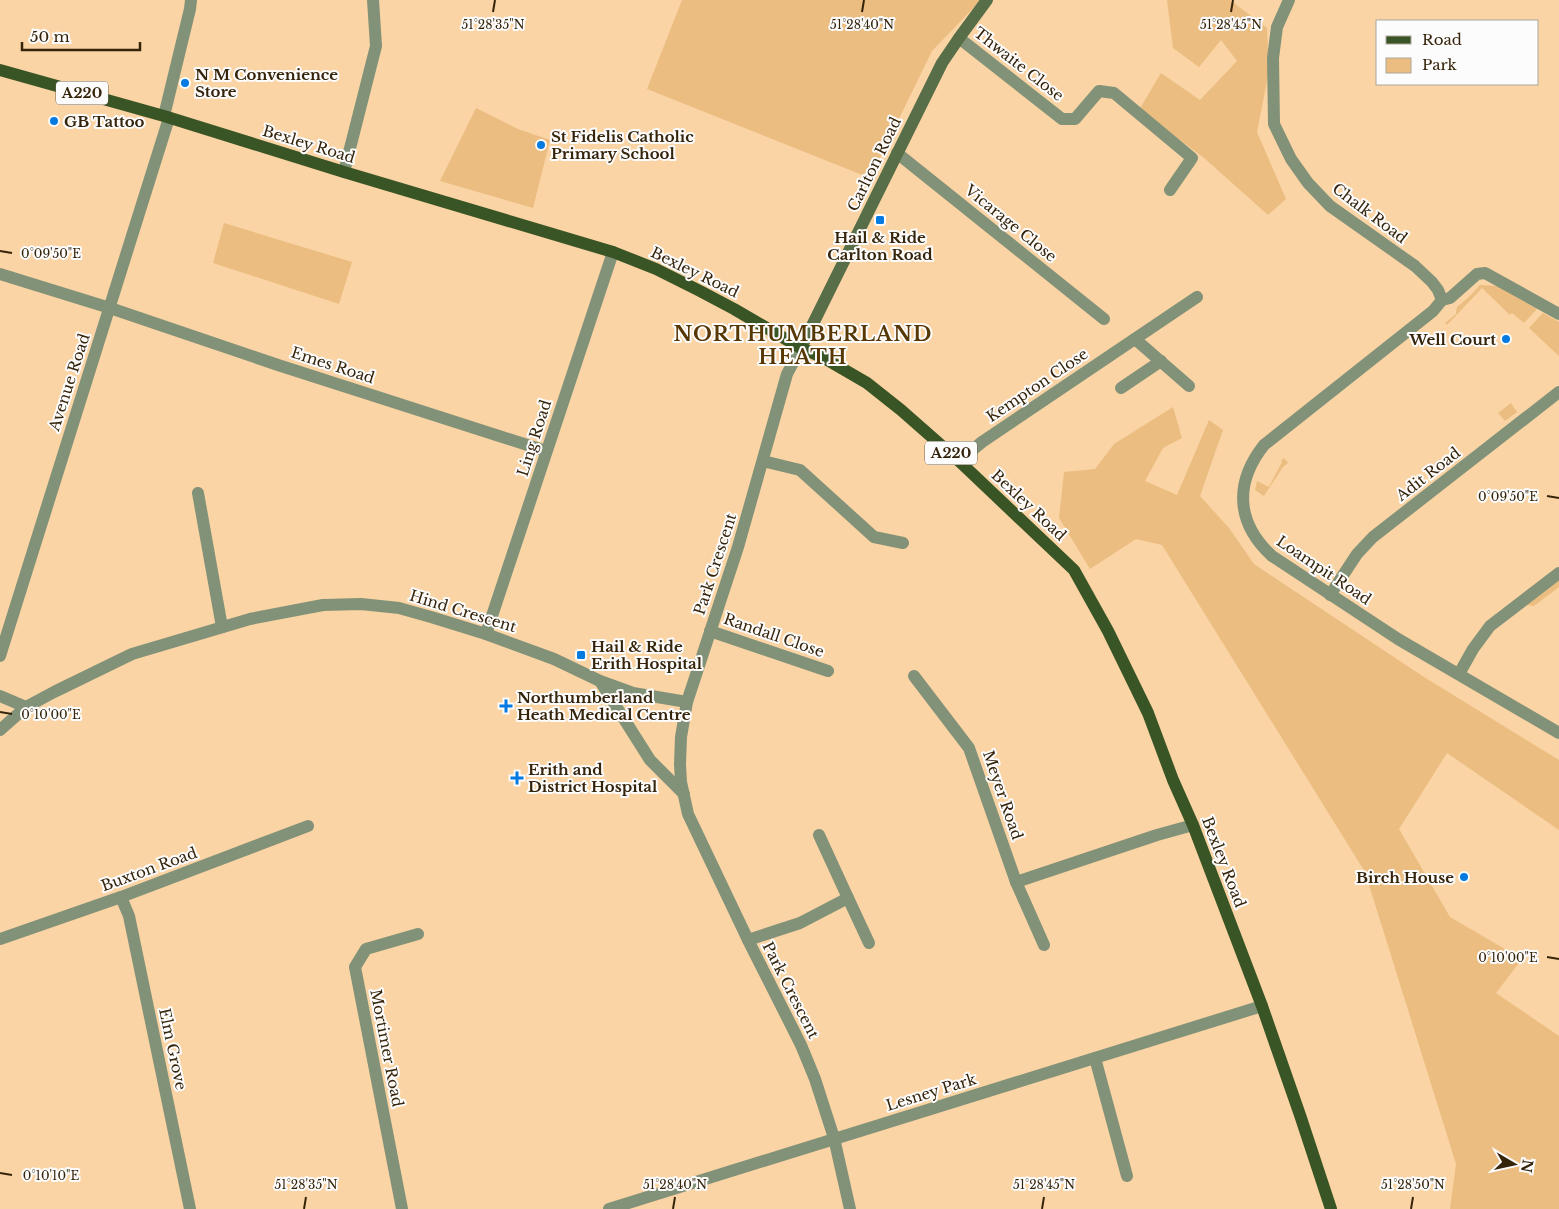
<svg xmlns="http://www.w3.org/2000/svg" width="1559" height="1209" font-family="'Libre Baskerville',serif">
<rect width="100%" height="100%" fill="#fad4a4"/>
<g fill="#ebbd80">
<path d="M682,0H981L932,51L870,178L647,89Z"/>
<path d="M1167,0H1230L1267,28L1269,71L1257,132L1286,199L1268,215L1203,157L1139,110L1161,73L1200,100L1237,61L1221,40L1199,67L1173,48Z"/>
<path d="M476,108L518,129L550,140L533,208L440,181Z"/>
<path d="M224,223L352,262L339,304L213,263Z"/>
<path d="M1480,285L1497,286L1537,309L1524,323L1512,313L1510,315L1482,288L1447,325L1445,323L1456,314L1457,307L1469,297Z"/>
<path d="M1543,313L1559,322V356L1529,328Z"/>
<path d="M1511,403L1517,412L1505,421L1498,413Z"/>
<path d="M1173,407L1182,438L1163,448L1145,481L1177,495L1209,420L1223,430L1200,496L1229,528L1254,564L1424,677L1559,760V830L1447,753L1399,829L1450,917L1522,959L1496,993L1559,1036V1209H1450L1456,1164L1365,872L1162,545L1136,539L1090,569L1059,518L1064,472L1095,469L1114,444Z"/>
<path d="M1284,458L1288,463L1283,467L1264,496L1255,490L1257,481L1269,487L1282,462L1281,461Z"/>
<path d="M1559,580V587L1534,606L1527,605Z"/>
</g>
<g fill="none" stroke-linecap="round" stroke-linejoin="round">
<g stroke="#829278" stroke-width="12">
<path d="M1289,0L1277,27L1273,58L1274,124L1291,159L1308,183L1330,206L1415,266L1432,282L1438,290L1442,300"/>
<path d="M959,38L1062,119H1075L1099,91L1114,93L1192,158L1170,190"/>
<path d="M164,116L190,9L191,0"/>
<path d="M897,153L1104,319"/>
<path d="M344,172L376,46L373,0"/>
<path d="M0,274L110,308L278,365L546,451"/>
<path d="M1442,300L1433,311L1264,445C1234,483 1236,523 1272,556L1398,639L1559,733"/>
<path d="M1442,300L1450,298L1477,274L1485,273L1559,314"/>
<path d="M1135,339L1189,386"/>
<path d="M801,348L787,374L738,547L687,702L681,737L680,764L681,782L688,814L748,940L801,1045L815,1079L834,1138L850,1209"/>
<path d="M1121,388L1161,361"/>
<path d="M763,461L800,470L874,537L903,543"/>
<path d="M959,461L982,442L1197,297"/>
<path d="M198,493L222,627"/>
<path d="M1330,595L1357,554L1373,537L1559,392"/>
<path d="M710,631L828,671"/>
<path d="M486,634L613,252"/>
<path d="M0,656L169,118"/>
<path d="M1459,674L1473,649L1490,626L1559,573"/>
<path d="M914,676L969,748L1016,882L1044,945"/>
<path d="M600,681L650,760L684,794"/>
<path d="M0,696L26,707"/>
<path d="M0,730L26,707L54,692L132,654L250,619L323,605L361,604L399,608L431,617L486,634L554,659L600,681L633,693L687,702"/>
<path d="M1016,882L1157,835L1193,825"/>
<path d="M121,897L129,916L190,1209"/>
<path d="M848,898L869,943"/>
<path d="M0,939L121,897L308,826"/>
<path d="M748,940L800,923L848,898L819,835"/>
<path d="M1095,1058L1127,1176"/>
<path d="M402,1209L355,967L366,949L418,934"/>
<path d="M609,1209L1262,1006"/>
</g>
<path stroke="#576e48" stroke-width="12" d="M801,348L942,63L959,38L987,0"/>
<path stroke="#3a5525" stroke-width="12" d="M0,70L164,116L344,172L613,252L656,269L700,291L734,309L801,348L824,358L867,383L901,410L959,461L1074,570L1108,631L1148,713L1173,780L1193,825L1262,1006L1300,1115L1331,1209"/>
</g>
<path fill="none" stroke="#35230a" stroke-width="2" d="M493,12L495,0M862,12L864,0M1231,12L1233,0M0,251L12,253M1547,496L1559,498M0,712L12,714M1547,957L1559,959M0,1173L12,1175M304,1209L306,1197M673,1209L675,1197M1042,1209L1044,1197M1411,1209L1413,1197"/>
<g fill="#057ae1" stroke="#fcfcfc" stroke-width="2">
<circle cx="185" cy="83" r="5"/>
<circle cx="54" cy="121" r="5"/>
<circle cx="541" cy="145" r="5"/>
<rect x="875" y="215" width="10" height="10" rx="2.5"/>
<circle cx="1506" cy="339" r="5"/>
<rect x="576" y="650" width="10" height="10" rx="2.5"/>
<path d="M503.5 698.5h5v5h5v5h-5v5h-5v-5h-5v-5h5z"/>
<path d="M514.5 770.5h5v5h5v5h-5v5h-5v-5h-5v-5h5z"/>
<circle cx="1464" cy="877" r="5"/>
</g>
<g text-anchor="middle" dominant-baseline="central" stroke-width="4" stroke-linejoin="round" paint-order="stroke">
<g fill="#fcfcfc" stroke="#716453" stroke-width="1">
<rect x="56" y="81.5" width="52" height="23" rx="4"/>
<rect x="925" y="441.5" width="52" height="23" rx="4"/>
</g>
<g font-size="14" font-weight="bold" fill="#35230a">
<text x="82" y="93">A220</text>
<text x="951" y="453">A220</text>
</g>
<g font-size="15" fill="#35230a" stroke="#fcfcfc">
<text transform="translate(1019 64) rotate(38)">Thwaite Close</text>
<text transform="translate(309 144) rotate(17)">Bexley Road</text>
<text transform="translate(874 164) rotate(-64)">Carlton Road</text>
<text transform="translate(1370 213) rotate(37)">Chalk Road</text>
<text transform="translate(1011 223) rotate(39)">Vicarage Close</text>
<text transform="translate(695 272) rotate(26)">Bexley Road</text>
<text transform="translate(333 365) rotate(18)">Emes Road</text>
<text transform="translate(69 382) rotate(-72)">Avenue Road</text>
<text transform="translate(1037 385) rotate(-34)">Kempton Close</text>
<text transform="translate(534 438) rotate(-72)">Ling Road</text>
<text transform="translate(1428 474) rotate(-38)">Adit Road</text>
<text transform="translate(1029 505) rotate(43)">Bexley Road</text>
<text transform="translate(715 564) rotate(-72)">Park Crescent</text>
<text transform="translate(1324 570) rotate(34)">Loampit Road</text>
<text transform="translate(463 611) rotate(17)">Hind Crescent</text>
<text transform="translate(774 635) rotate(19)">Randall Close</text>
<text transform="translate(1003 795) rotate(71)">Meyer Road</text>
<text transform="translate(1224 862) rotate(69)">Bexley Road</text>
<text transform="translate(149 869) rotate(-20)">Buxton Road</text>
<text transform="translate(791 990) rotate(63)">Park Crescent</text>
<text transform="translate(387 1048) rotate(79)">Mortimer Road</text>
<text transform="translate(173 1049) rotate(78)">Elm Grove</text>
<text transform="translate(931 1092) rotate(-17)">Lesney Park</text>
</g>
<g font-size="15" font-weight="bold" fill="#35230a" stroke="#fcfcfc" text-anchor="start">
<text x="195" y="74">N M Convenience<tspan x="195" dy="17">Store</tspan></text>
<text x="64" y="121">GB Tattoo</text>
<text x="551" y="136">St Fidelis Catholic<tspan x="551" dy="17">Primary School</tspan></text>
<text x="880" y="237" text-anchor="middle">Hail &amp; Ride<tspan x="880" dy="17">Carlton Road</tspan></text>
<text x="1496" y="339" text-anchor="end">Well Court</text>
<text x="591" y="646">Hail &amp; Ride<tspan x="591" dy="17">Erith Hospital</tspan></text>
<text x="517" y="697">Northumberland<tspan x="517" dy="17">Heath Medical Centre</tspan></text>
<text x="528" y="769">Erith and<tspan x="528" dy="17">District Hospital</tspan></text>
<text x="1454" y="877" text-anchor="end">Birch House</text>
</g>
<g font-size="20" font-weight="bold" letter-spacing="1" fill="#573804" stroke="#fcfcfc">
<text x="803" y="334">NORTHUMBERLAND<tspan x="803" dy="23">HEATH</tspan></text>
</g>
</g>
<g font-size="12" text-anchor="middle" fill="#35230a" stroke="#fcfcfc" stroke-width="4" stroke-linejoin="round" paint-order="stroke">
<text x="493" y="29">51°28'35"N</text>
<text x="862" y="29">51°28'40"N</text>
<text x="1231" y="29">51°28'45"N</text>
<text x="51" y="258">0°09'50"E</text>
<text x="1508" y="501">0°09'50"E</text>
<text x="51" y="719">0°10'00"E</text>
<text x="1508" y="962">0°10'00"E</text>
<text x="51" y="1180">0°10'10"E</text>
<text x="306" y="1189">51°28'35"N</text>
<text x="675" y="1189">51°28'40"N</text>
<text x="1044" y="1189">51°28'45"N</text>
<text x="1413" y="1189">51°28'50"N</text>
</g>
<rect x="1376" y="20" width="162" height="65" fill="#fcfcfc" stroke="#aca59b"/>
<rect x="1386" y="36" width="25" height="8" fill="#3a5525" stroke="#aca59b"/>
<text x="1422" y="45" font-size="15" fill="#35230a">Road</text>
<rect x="1386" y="58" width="25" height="15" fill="#ebbd80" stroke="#aca59b"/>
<text x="1422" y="70" font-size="15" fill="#35230a">Park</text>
<g transform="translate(1514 1164) rotate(99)" stroke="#fcfcfc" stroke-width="4" paint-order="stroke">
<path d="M0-4L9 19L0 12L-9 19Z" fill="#35230a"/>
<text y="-8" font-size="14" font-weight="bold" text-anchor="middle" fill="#35230a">N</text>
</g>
<path d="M22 42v8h118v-8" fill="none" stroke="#35230a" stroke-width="2.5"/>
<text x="30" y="42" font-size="15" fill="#35230a" stroke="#fcfcfc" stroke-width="4" paint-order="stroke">50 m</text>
</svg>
